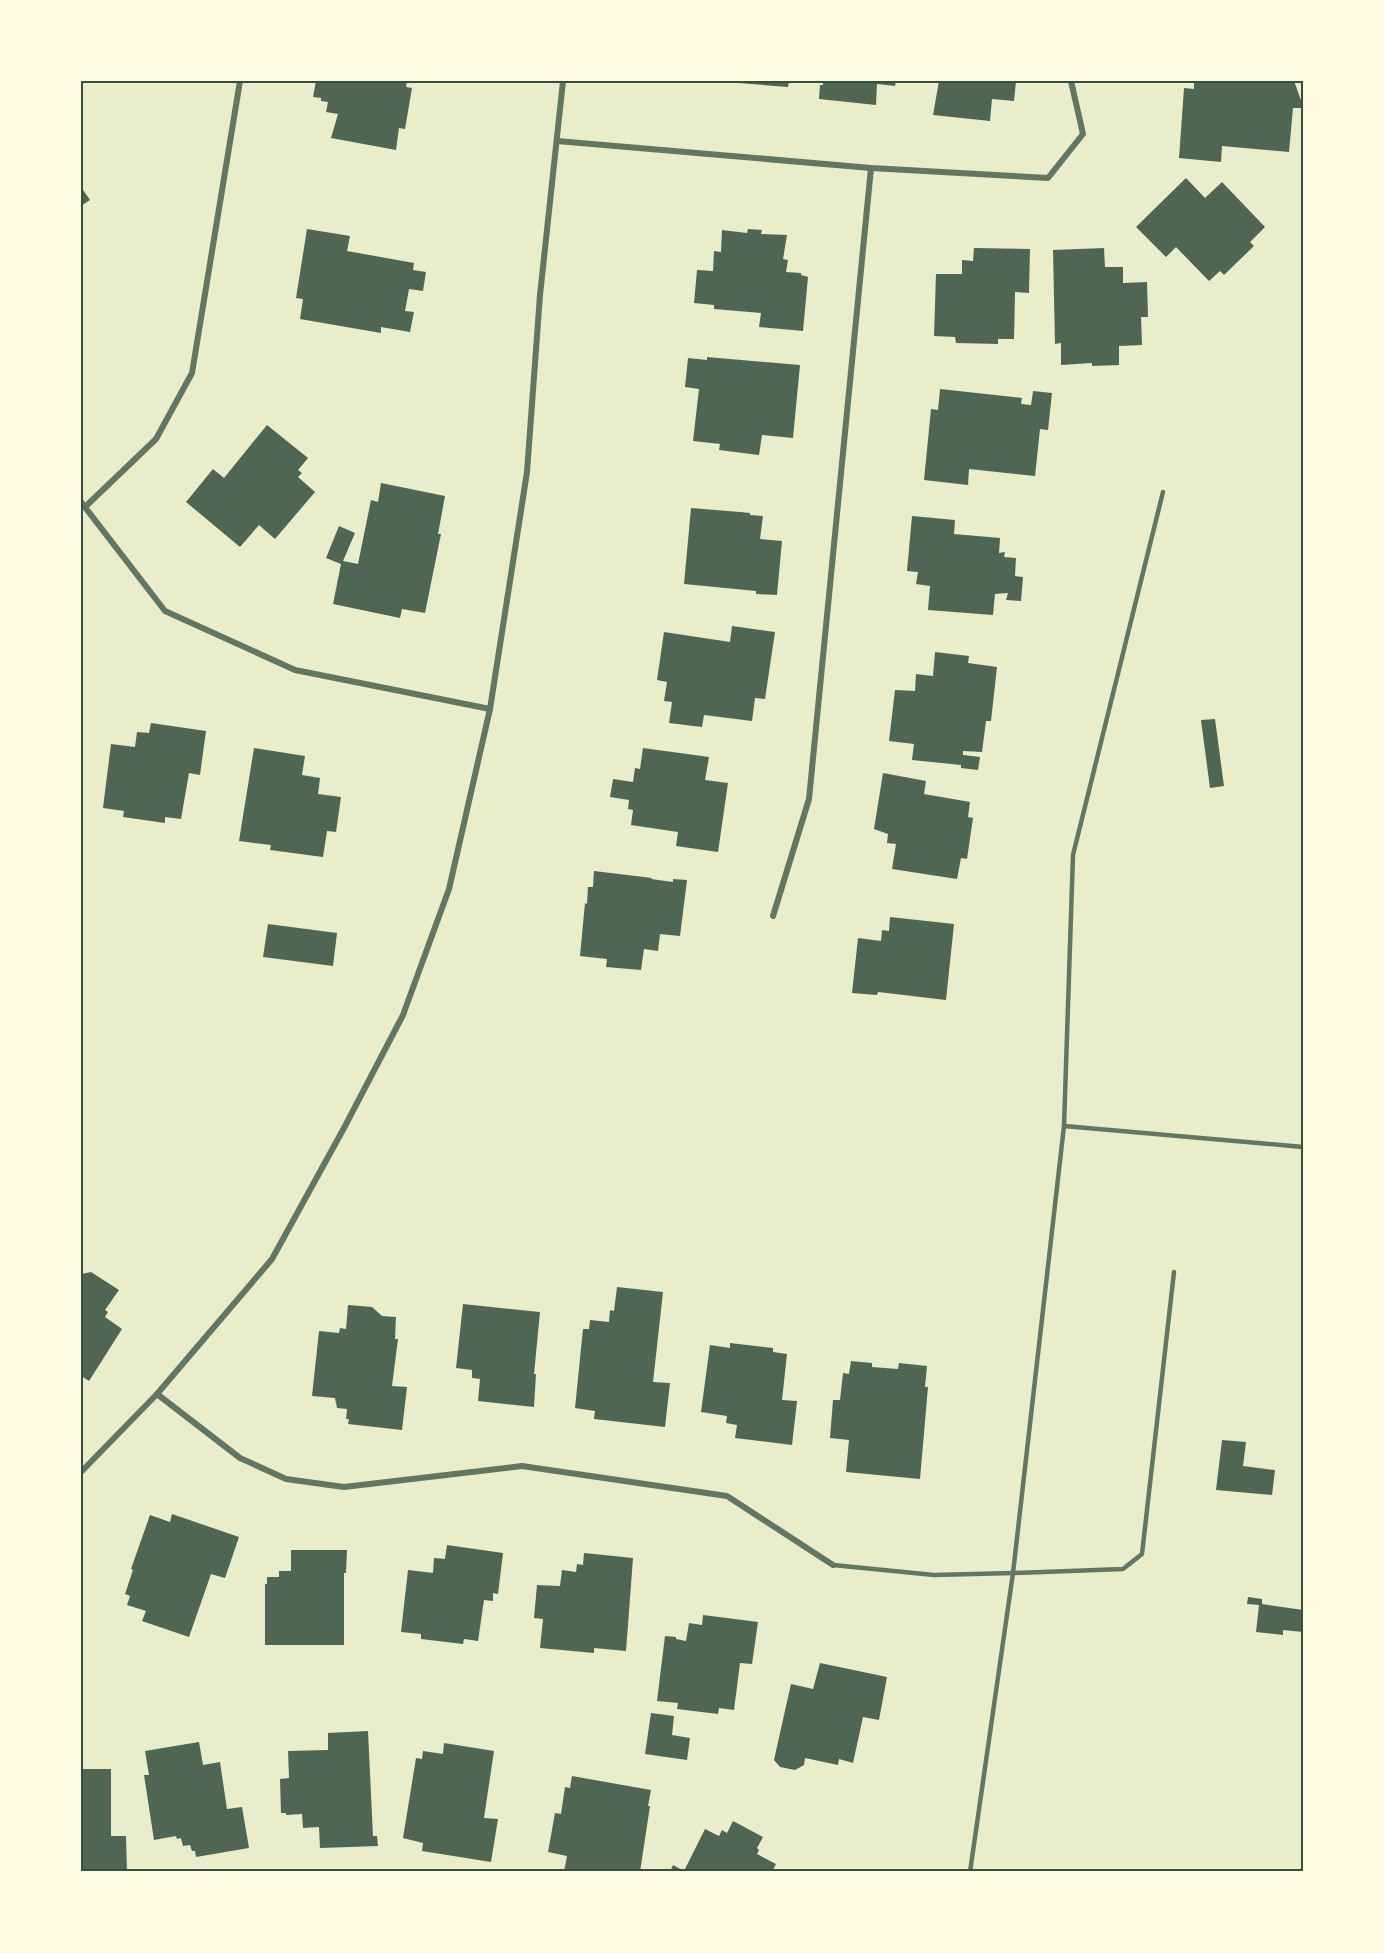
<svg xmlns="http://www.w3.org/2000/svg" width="1384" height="1953" font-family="'Asap Condensed',sans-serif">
<rect width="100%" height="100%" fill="#e9edc9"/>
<g fill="#4f6655">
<path d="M316,81H407L406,87L412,88L405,129L399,128L396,150L331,138L338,114L326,112L328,102L321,101V98L313,97Z"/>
<path d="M740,81H789L788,87L739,83Z"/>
<path d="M823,81H896L895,86L877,84L876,105L819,99L820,85H823Z"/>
<path d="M939,81H1016L1014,101L992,99L990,121L933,115Z"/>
<path d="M1194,81H1294L1303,106V108H1293L1289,152L1222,146L1221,162L1179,158L1184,88L1194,89Z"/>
<path d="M1186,178L1205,198L1222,182L1265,227L1250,242L1254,246L1224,275L1220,271L1209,281L1176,247L1166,257L1136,227Z"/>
<path d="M81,187L90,200L81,206Z"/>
<path d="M307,229L350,236L347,251L414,263L413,270L426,272L423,291L409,289L405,311L414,312L410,332L381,327V333L300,319L303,299L296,298Z"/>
<path d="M748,229L762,230L761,234L787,235L783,259L788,260L786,272L801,273V275L808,277L803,331L759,327L761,313L714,309V305L694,303L697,270L713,271L714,251L721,252L722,230L747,233Z"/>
<path d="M974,248L1030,249L1029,293L1015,292L1014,339H998V344L956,343L955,337L934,336L936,274H962V260L973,261Z"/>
<path d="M1104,248L1105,267H1123V283L1147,282L1148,317H1141L1142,345L1119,346V365L1092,366V363L1061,365V343L1055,344L1053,250Z"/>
<path d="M707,357L800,365L793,438L762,435L759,455L719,450L720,444L693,441L699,389L685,387L688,358L707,360Z"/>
<path d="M940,389L1022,398L1021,404L1031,405L1033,391L1052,393L1048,430L1040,429L1035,476L969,469L968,485L924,480L931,409L938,410Z"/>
<path d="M267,425L308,458L298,470L302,473L298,477L315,492L275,539L259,525L240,547L186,502L213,469L224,478Z"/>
<path d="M381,483L445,496L438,534H441L425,613L402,609L400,618L333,604L341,564L326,558L339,526L355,533L343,561L358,564L371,500L378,502Z"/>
<path d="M691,508L740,512L750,513V515L763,516L760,539L782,541L777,595L756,594V591L684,584Z"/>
<path d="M912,516L955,520L954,534L1000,538L999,553L1005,552L1004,557L1016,558L1015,576L1023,577L1021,601L1006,600L1008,593L995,594L993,615L928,610L930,586L916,584L918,572L907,571Z"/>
<path d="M732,626L775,632L765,699L755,698L752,721L704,715L702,727L669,723L672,702L664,701L667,682L657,680L664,632L730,642Z"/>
<path d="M935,652L969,656L968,663L997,667L991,721H986L982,752L963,751V755L980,757L978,770L961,768V765L912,760L914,744L889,741L895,690L915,691L916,674L933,676Z"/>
<path d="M1215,719L1224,786L1210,788L1201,720Z"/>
<path d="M151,723L206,731L200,775L189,773L181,819L165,817V823L123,817L124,811L103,808L111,744L135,747L137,732L149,733Z"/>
<path d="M254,748L305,756L302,775L320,778L318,794L341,797L336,832L327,831L323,857L270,850L271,845L239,841Z"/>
<path d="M643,748L709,757L705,780L728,783L718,852L676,846L678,832L631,825L633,810L628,809L629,800L610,797L613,779L633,782L635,768L640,769Z"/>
<path d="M883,773L926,781L924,794L970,802L968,817L973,818L967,859L961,858L957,879L892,869L896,844L887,843L888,834L874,829Z"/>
<path d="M594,871L652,878L651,879L673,882V879L687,880L680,936L660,934L658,951L644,949L641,970L606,967L607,959L580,956L585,903L587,904L588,887H593Z"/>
<path d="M890,917L954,924L946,1000L878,992L877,995L852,993L858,938L881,941L882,930L889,931Z"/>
<path d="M268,924L337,933L333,966L263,957Z"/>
<path d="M91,1272L119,1290L105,1310L108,1312L105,1317L122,1329L89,1381L81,1376V1274Z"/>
<path d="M617,1287L663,1292L653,1382L670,1383L665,1427L594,1419L595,1411L575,1408L583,1329H589L590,1320L609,1322L610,1310L614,1311Z"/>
<path d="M463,1304L540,1312L534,1374H536L534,1407L478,1401L480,1379L472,1378V1370L456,1368Z"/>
<path d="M348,1305L372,1307L382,1316L396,1317L395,1339H398L392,1386L407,1387L402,1430L348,1424L349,1419H346L347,1409L337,1408L335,1398L312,1396L319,1331L339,1333L340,1328L346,1329Z"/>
<path d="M730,1343L773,1348V1352L787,1354L782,1400L797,1401L792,1445L735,1438L737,1425L726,1423L727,1416L701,1412L710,1345L730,1348Z"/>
<path d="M851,1361L872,1363V1367L898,1369L899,1363L927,1366L925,1387H928L920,1479L846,1472L849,1440L830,1438L833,1400H840L843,1373L849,1374Z"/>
<path d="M1222,1440L1246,1442L1243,1466L1275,1470L1272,1495L1216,1490Z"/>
<path d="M172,1514L239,1537L225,1578L211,1574L189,1637L142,1621L146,1611L127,1605L130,1596L125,1594L133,1570L131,1569L150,1515L170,1522Z"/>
<path d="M447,1545L503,1553L498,1594L493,1593V1601L484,1600L478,1641L464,1639L463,1644L421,1639V1634L401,1632L408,1570L433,1573L434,1558L445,1559Z"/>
<path d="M291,1550H347L346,1573H344V1645H265V1584H267V1577H279V1571H291Z"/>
<path d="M584,1553L633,1558L626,1651L594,1648V1653L540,1648L543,1619L534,1618L537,1585L560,1586L562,1570L576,1572L577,1564L583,1565Z"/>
<path d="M1248,1597L1262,1599V1604L1303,1610V1632L1283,1630V1635L1256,1632L1259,1605L1247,1604Z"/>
<path d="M703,1615L758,1622L752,1664L740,1663L734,1710L719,1708L718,1714L677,1709L678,1703L657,1701L665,1636L676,1637V1639L686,1641L689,1623L702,1625Z"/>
<path d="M820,1663L887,1677L879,1720L863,1717L853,1763L839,1759L838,1765L805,1758L804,1765L795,1770L780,1767L774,1760L791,1684L813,1689Z"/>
<path d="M651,1713L674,1716L672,1735L690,1738L687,1760L645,1754Z"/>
<path d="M368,1731L373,1836H377L378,1846L320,1848L319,1827L303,1828L302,1814L286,1815V1813H281L280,1779L289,1778L288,1751L328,1750V1733Z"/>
<path d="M199,1742L203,1765L220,1762L227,1809L242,1807L249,1848L196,1857L195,1851H192L190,1845L183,1846L181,1838L177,1839L176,1836L154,1840L144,1775H149L145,1751Z"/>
<path d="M444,1743L494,1751L484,1818L498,1819L491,1862L422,1851L423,1843L403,1838L416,1758L422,1759L423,1751L443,1754Z"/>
<path d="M81,1769H111V1836H126L127,1872H81Z"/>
<path d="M572,1776L651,1790L648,1806H650L640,1872H564L567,1856L548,1852L555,1813L561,1814L565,1787L570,1788Z"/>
<path d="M733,1821L763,1837L757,1848L759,1850L757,1854L776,1864L772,1872H670L673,1865L684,1871L705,1829L719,1836L722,1830L727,1833Z"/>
</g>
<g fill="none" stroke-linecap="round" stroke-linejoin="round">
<g stroke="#617663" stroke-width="4.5">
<path d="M1064,1126L1303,1147"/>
<path d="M833,1565L934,1575L1013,1573L1123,1569L1142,1554L1174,1272"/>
<path d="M970,1872L1013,1573L1064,1126L1073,855L1163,492"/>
</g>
<g stroke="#617663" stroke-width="6">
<path d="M557,141L871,168L1048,178L1083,134L1071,81"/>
<path d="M81,502L165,611L295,670L490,709"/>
<path d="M85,507L156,439L192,373L240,81"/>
<path d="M773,916L809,799L871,168"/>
<path d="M157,1394L240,1458L286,1479L344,1487L522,1466L727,1496L833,1565"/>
<path d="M81,1472L157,1394L272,1259L344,1128L403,1015L449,889L490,709L527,472L540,295L563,81"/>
</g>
</g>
<rect width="1384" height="1953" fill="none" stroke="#fefae0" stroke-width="165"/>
<rect x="82" y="82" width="1220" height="1788" fill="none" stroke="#344e41" stroke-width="2"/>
</svg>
